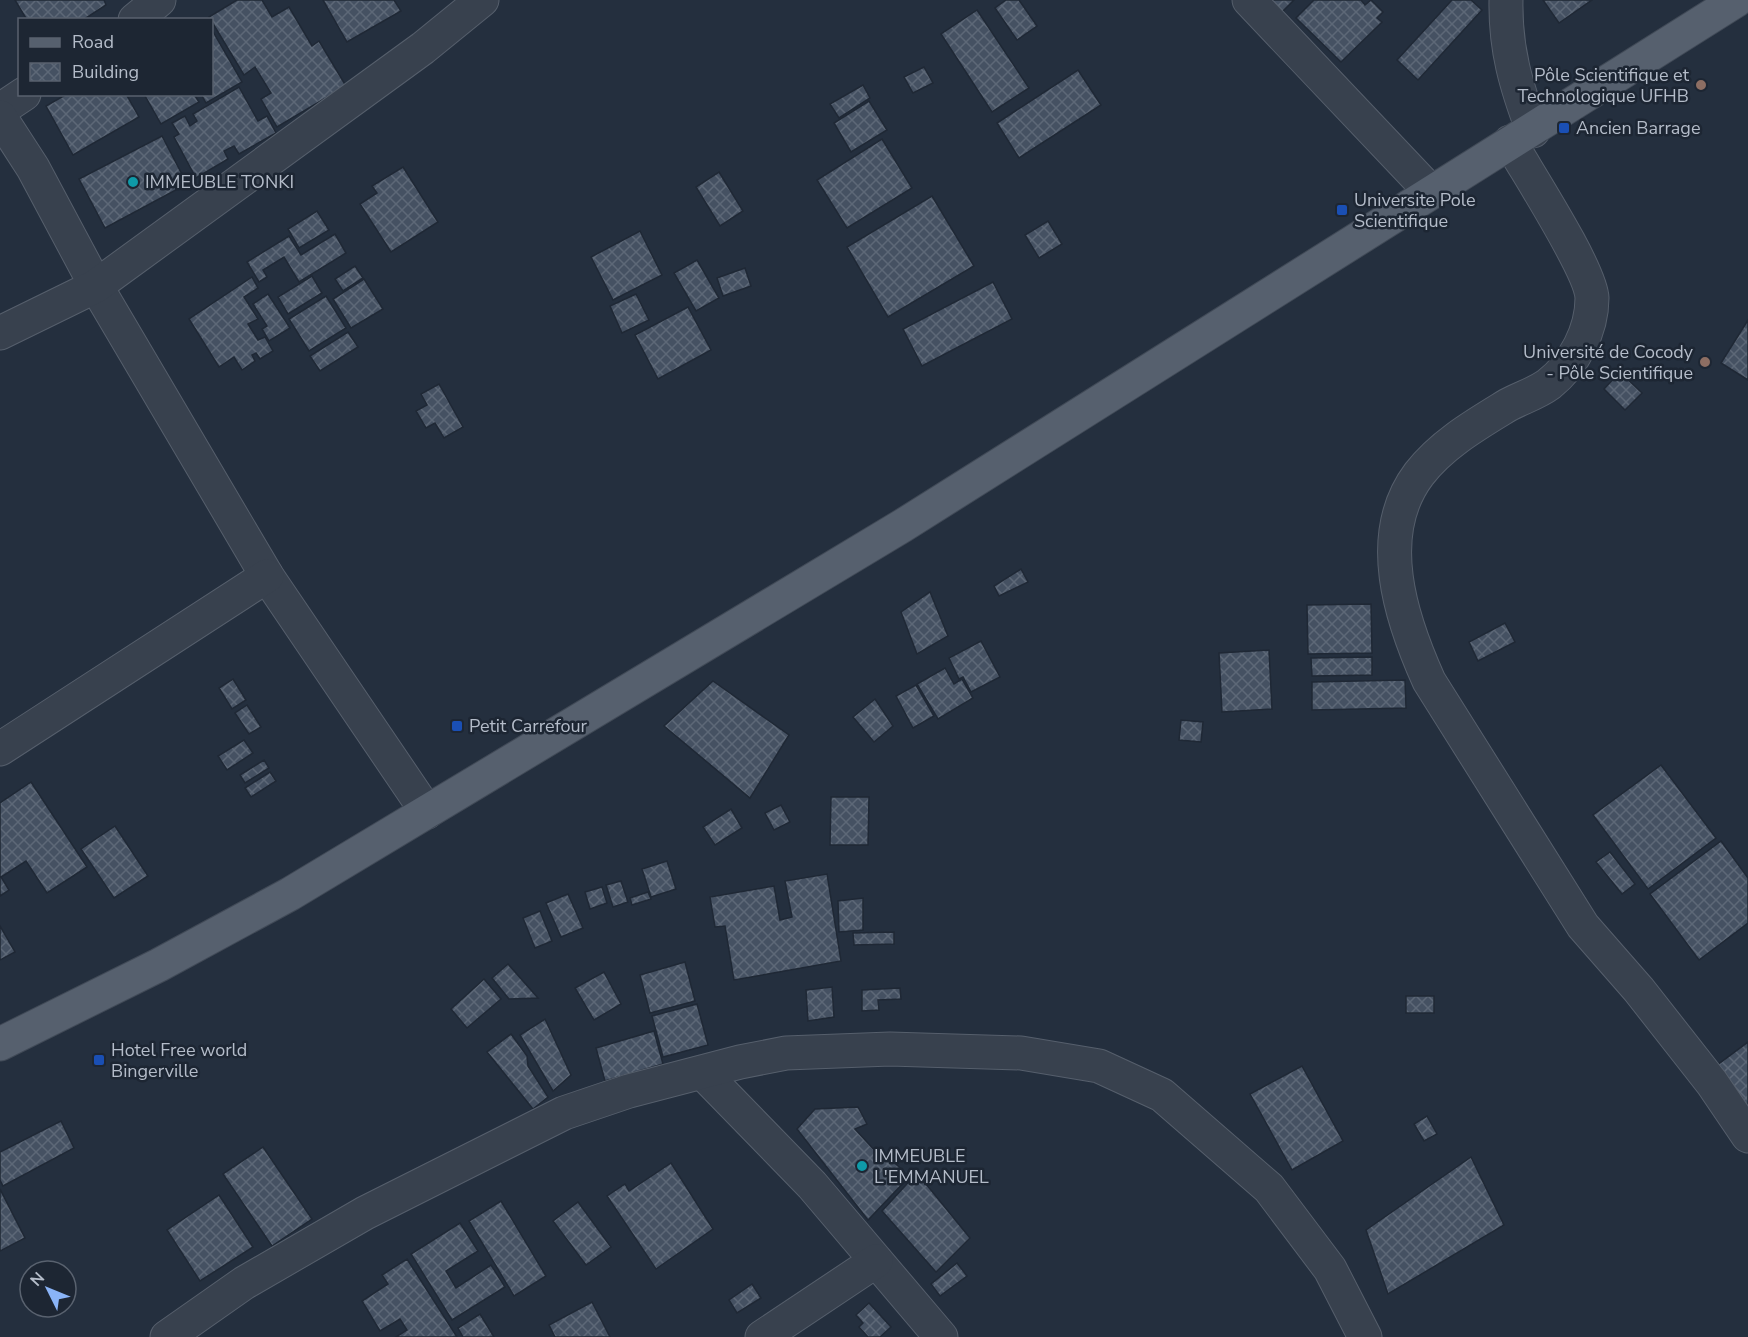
<svg xmlns="http://www.w3.org/2000/svg" width="1748" height="1337" font-family="'Nunito Sans',sans-serif">
<defs>
<pattern id="building-cross-hatch" width="8" height="8" patternUnits="userSpaceOnUse" patternTransform="scale(1.5)"><rect width="8" height="8" fill="#455162"/><path d="M0 0l8 8M0 8l8-8" fill="none" stroke="#5d6877"/></pattern>
</defs>
<rect width="100%" height="100%" fill="#242f3e"/>
<g fill="url(#building-cross-hatch)" stroke="#1f2835" stroke-width="1.5">
<path d="M15,0H104L106,5L83,20H27Z"/>
<path d="M237,0H262L272,17L289,7L312,46L319,41L346,86L277,127L261,99L271,93L255,67L244,75L209,17Z"/>
<path d="M323,0H394L401,11L347,42Z"/>
<path d="M1006,0H1019L1037,26L1017,40L995,8Z"/>
<path d="M1268,0H1294L1281,13Z"/>
<path d="M1314,0H1361L1365,5L1371,0L1383,12L1377,18L1382,22L1341,62L1296,18Z"/>
<path d="M1452,0H1471L1482,10L1418,80L1397,60Z"/>
<path d="M1543,0H1592L1559,23Z"/>
<path d="M977,10L1029,88L992,112L941,34Z"/>
<path d="M212,30L242,82L206,103L201,94H212Z"/>
<path d="M924,67L933,83L913,93L904,77Z"/>
<path d="M1078,70L1101,105L1019,158L997,123Z"/>
<path d="M863,85L870,98L839,118L830,104Z"/>
<path d="M239,87L258,121L267,116L276,133L239,154L234,146L224,151L228,159L196,178L174,137L179,134L172,123L185,116L190,126L197,121L193,114Z"/>
<path d="M67,94H126L139,117L73,155L46,106Z"/>
<path d="M144,94H194L199,102L161,124Z"/>
<path d="M869,101L887,130L851,152L834,123Z"/>
<path d="M162,136L187,184L105,228L79,179Z"/>
<path d="M882,139L912,188L847,228L817,180Z"/>
<path d="M403,167L438,222L391,252L360,204L377,193L372,186Z"/>
<path d="M719,172L743,211L720,226L696,187Z"/>
<path d="M932,196L974,266L888,317L847,247Z"/>
<path d="M317,211L329,230L299,248L288,229Z"/>
<path d="M1048,221L1062,244L1039,258L1025,235Z"/>
<path d="M640,231L662,275L613,300L591,257Z"/>
<path d="M335,234L346,253L299,282L284,257L263,270L267,277L259,282L247,262L289,236L301,255Z"/>
<path d="M697,260L719,298L696,311L674,273Z"/>
<path d="M355,266L363,278L343,291L335,279Z"/>
<path d="M745,268L751,286L723,296L717,278Z"/>
<path d="M312,276L322,293L288,314L278,297Z"/>
<path d="M252,277L258,288L244,297L258,319L248,324L258,340L265,337L273,351L260,359L256,353L252,355L255,361L242,370L234,357L219,367L189,319Z"/>
<path d="M364,279L383,309L351,328L333,299Z"/>
<path d="M993,282L1012,319L922,366L903,329Z"/>
<path d="M268,294L290,328L269,341L262,329L267,326L253,304Z"/>
<path d="M636,294L649,320L622,333L610,306Z"/>
<path d="M326,296L346,328L309,351L289,319Z"/>
<path d="M688,307L711,350L658,379L635,335Z"/>
<path d="M1748,320V380L1721,363Z"/>
<path d="M348,332L358,347L320,371L310,356Z"/>
<path d="M1620,372L1642,393L1625,410L1604,389Z"/>
<path d="M439,384L463,427L444,438L435,423L426,428L416,411L427,405L421,394Z"/>
<path d="M1021,569L1028,582L999,596L994,586Z"/>
<path d="M930,592L948,636L917,654L901,612Z"/>
<path d="M1371,604L1372,653L1308,654L1307,605Z"/>
<path d="M1505,623L1515,642L1478,661L1469,642Z"/>
<path d="M981,641L1000,677L971,692L963,677L959,679L949,658Z"/>
<path d="M1269,650L1272,709L1222,712L1219,653Z"/>
<path d="M1372,657V675L1312,676L1311,658Z"/>
<path d="M945,668L954,684L962,679L973,698L938,719L917,684Z"/>
<path d="M233,679L246,700L232,709L219,688Z"/>
<path d="M1405,680L1406,708L1312,710V682Z"/>
<path d="M713,681L789,735L750,798L664,726Z"/>
<path d="M916,685L934,716L913,728L896,696Z"/>
<path d="M875,699L893,726L874,742L853,717Z"/>
<path d="M247,705L261,727L249,734L235,713Z"/>
<path d="M1181,720L1203,722L1201,742L1179,740Z"/>
<path d="M244,740L253,753L227,770L218,756Z"/>
<path d="M264,760L269,768L245,783L240,775Z"/>
<path d="M1661,765L1716,838L1648,889L1593,815Z"/>
<path d="M270,772L276,781L251,797L245,788Z"/>
<path d="M31,782L87,867L47,893L26,861L1,877L9,890L0,896V803Z"/>
<path d="M831,797H869L868,845H830Z"/>
<path d="M781,805L790,822L774,830L765,813Z"/>
<path d="M731,809L742,828L715,845L703,827Z"/>
<path d="M115,826L148,876L114,898L81,849Z"/>
<path d="M1721,841L1748,878V923L1699,960L1650,894Z"/>
<path d="M1610,852L1635,884L1622,894L1596,862Z"/>
<path d="M667,861L676,889L651,897L642,869Z"/>
<path d="M827,874L841,961L734,980L725,926L715,927L710,897L774,886L780,920L792,917L785,881Z"/>
<path d="M621,881L628,902L613,907L606,885Z"/>
<path d="M602,887L607,903L590,909L585,892Z"/>
<path d="M648,892L651,899L632,905L630,898Z"/>
<path d="M568,894L583,928L561,937L546,903Z"/>
<path d="M863,898V930L839,932L838,901Z"/>
<path d="M540,911L552,941L535,948L523,918Z"/>
<path d="M0,926L15,952L0,960Z"/>
<path d="M894,932V944L854,945L853,933Z"/>
<path d="M685,962L695,1001L650,1013L640,975Z"/>
<path d="M508,964L538,998L509,999L492,978Z"/>
<path d="M604,972L621,1004L594,1020L575,988Z"/>
<path d="M484,979L501,999L467,1028L451,1009Z"/>
<path d="M832,987L834,1017L808,1021L806,990Z"/>
<path d="M900,988L901,999L878,1000L879,1010L862,1011V990Z"/>
<rect x="1406" y="996" width="28" height="17"/>
<path d="M697,1004L708,1045L663,1057L652,1016Z"/>
<path d="M545,1019L571,1075L553,1091L520,1035Z"/>
<path d="M654,1031L663,1064L605,1081L596,1048Z"/>
<path d="M511,1034L527,1056L528,1066L548,1097L533,1109L487,1052Z"/>
<path d="M1748,1042V1108L1716,1066Z"/>
<path d="M1302,1066L1343,1141L1292,1170L1250,1094Z"/>
<path d="M858,1107L867,1124L855,1129L878,1154L887,1155L909,1177L868,1220L797,1129L815,1109Z"/>
<path d="M1427,1116L1437,1134L1424,1141L1414,1124Z"/>
<path d="M61,1121L74,1148L3,1186L0,1180V1152Z"/>
<path d="M263,1147L312,1219L272,1246L223,1174Z"/>
<path d="M1471,1157L1504,1225L1388,1294L1366,1230Z"/>
<path d="M671,1163L713,1229L656,1269L607,1196L625,1184L629,1191Z"/>
<path d="M917,1173L970,1238L936,1272L882,1211Z"/>
<path d="M0,1189L25,1238L0,1251Z"/>
<path d="M219,1195L253,1247L200,1281L167,1230Z"/>
<path d="M501,1201L546,1276L514,1296L469,1221Z"/>
<path d="M578,1202L611,1247L586,1265L553,1221Z"/>
<path d="M460,1223L478,1251L446,1271L456,1288L491,1265L505,1287L452,1320L411,1254Z"/>
<path d="M407,1259L457,1337H396L407,1330L400,1319L380,1331L362,1301L388,1284L382,1275Z"/>
<path d="M957,1263L967,1276L940,1296L931,1284Z"/>
<path d="M752,1284L761,1298L737,1313L729,1300Z"/>
<path d="M592,1302L610,1337H555L549,1325Z"/>
<path d="M869,1303L891,1327L880,1337H868L859,1327L863,1323L856,1315Z"/>
<path d="M480,1314L494,1337H463L458,1328Z"/>
</g>
<g fill="none" stroke-linecap="round" stroke-linejoin="round">
<g stroke="#565f6c" stroke-width="35">
<g id="minor">
<path d="M1249,0L1431,192"/>
<path d="M1506,0C1505,49 1516,86 1533,131"/>
<path d="M135,20L159,0"/>
<path d="M0,110L24,94"/>
<path d="M0,117L33,168L96,286L267,576L427,812"/>
<path d="M1510,142C1527,172 1591,270 1592,298C1592,331 1574,364 1549,384C1537,393 1521,398 1508,405C1477,424 1442,444 1419,474C1373,535 1401,619 1429,681L1583,926L1639,990L1712,1083L1748,1136"/>
<path d="M0,333L96,286L423,48L482,0"/>
<path d="M0,749L267,576"/>
<path d="M703,1073L812,1185L941,1337"/>
<path d="M167,1337L244,1283L365,1213L564,1113L629,1091L740,1062L786,1053L890,1049L1021,1053L1099,1066L1162,1095L1269,1188L1330,1269L1365,1337"/>
<path d="M762,1337L876,1261"/>
</g>
</g>
<g stroke="#414a57" stroke-width="35">
<path id="major" d="M0,1044L159,965L290,894L902,526L1737,0"/>
</g>
<use href="#minor" stroke="#38414e" stroke-width="33"/>
<use href="#major" stroke="#56606e" stroke-width="33"/>
</g>
<g fill="#8d6e63" stroke="#1d2633" stroke-width="2">
<circle cx="1701" cy="85" r="6"/>
<circle cx="1705" cy="362" r="6"/>
</g>
<g fill="#1a4fb4" stroke="#1d2633" stroke-width="2">
<rect x="1558" y="122" width="12" height="12" rx="3"/>
<rect x="1336" y="204" width="12" height="12" rx="3"/>
<rect x="451" y="720" width="12" height="12" rx="3"/>
<rect x="93" y="1054" width="12" height="12" rx="3"/>
</g>
<g fill="#0f9aa8" stroke="#1d2633" stroke-width="2">
<circle cx="133" cy="182" r="6"/>
<circle cx="862" cy="1166" r="6"/>
</g>
<g text-anchor="middle" dominant-baseline="central" stroke-width="5" stroke-linejoin="round" paint-order="stroke">
<g font-size="18" fill="#b4bcc9" stroke="#1d2633" text-anchor="start">
<text x="1689" y="75" text-anchor="end">Pôle Scientifique et<tspan x="1689" dy="21">Technologique UFHB</tspan></text>
<text x="1576" y="128">Ancien Barrage</text>
<text x="145" y="182">IMMEUBLE TONKI</text>
<text x="1354" y="200">Universite Pole<tspan x="1354" dy="21">Scientifique</tspan></text>
<text x="1693" y="352" text-anchor="end">Université de Cocody<tspan x="1693" dy="21">- Pôle Scientifique</tspan></text>
<text x="469" y="726">Petit Carrefour</text>
<text x="111" y="1050">Hotel Free world<tspan x="111" dy="21">Bingerville</tspan></text>
<text x="874" y="1156">IMMEUBLE<tspan x="874" dy="21">L'EMMANUEL</tspan></text>
</g>
</g>
<rect x="18" y="18" width="195" height="78" fill="#1d2633" stroke="#59626f" stroke-width="1.5"/>
<rect x="30" y="38" width="30" height="9" fill="#56606e" stroke="#59626f" stroke-width="1.5"/>
<text x="72" y="48" font-size="18" fill="#b4bcc9">Road</text>
<rect x="30" y="63" width="30" height="18" fill="url(#building-cross-hatch)" stroke="#59626f" stroke-width="1.5"/>
<text x="72" y="78" font-size="18" fill="#b4bcc9">Building</text>
<g transform="translate(48 1289) rotate(313)"><circle r="28" fill="#1d2633" stroke="#59626f" stroke-width="1.5"/>
<path d="M0-4.5L10 22L0 15L-10 22Z" fill="#8ab4f8"/>
<text y="-9" font-size="16" font-weight="bold" text-anchor="middle" fill="#b4bcc9">N</text>
</g>
</svg>
